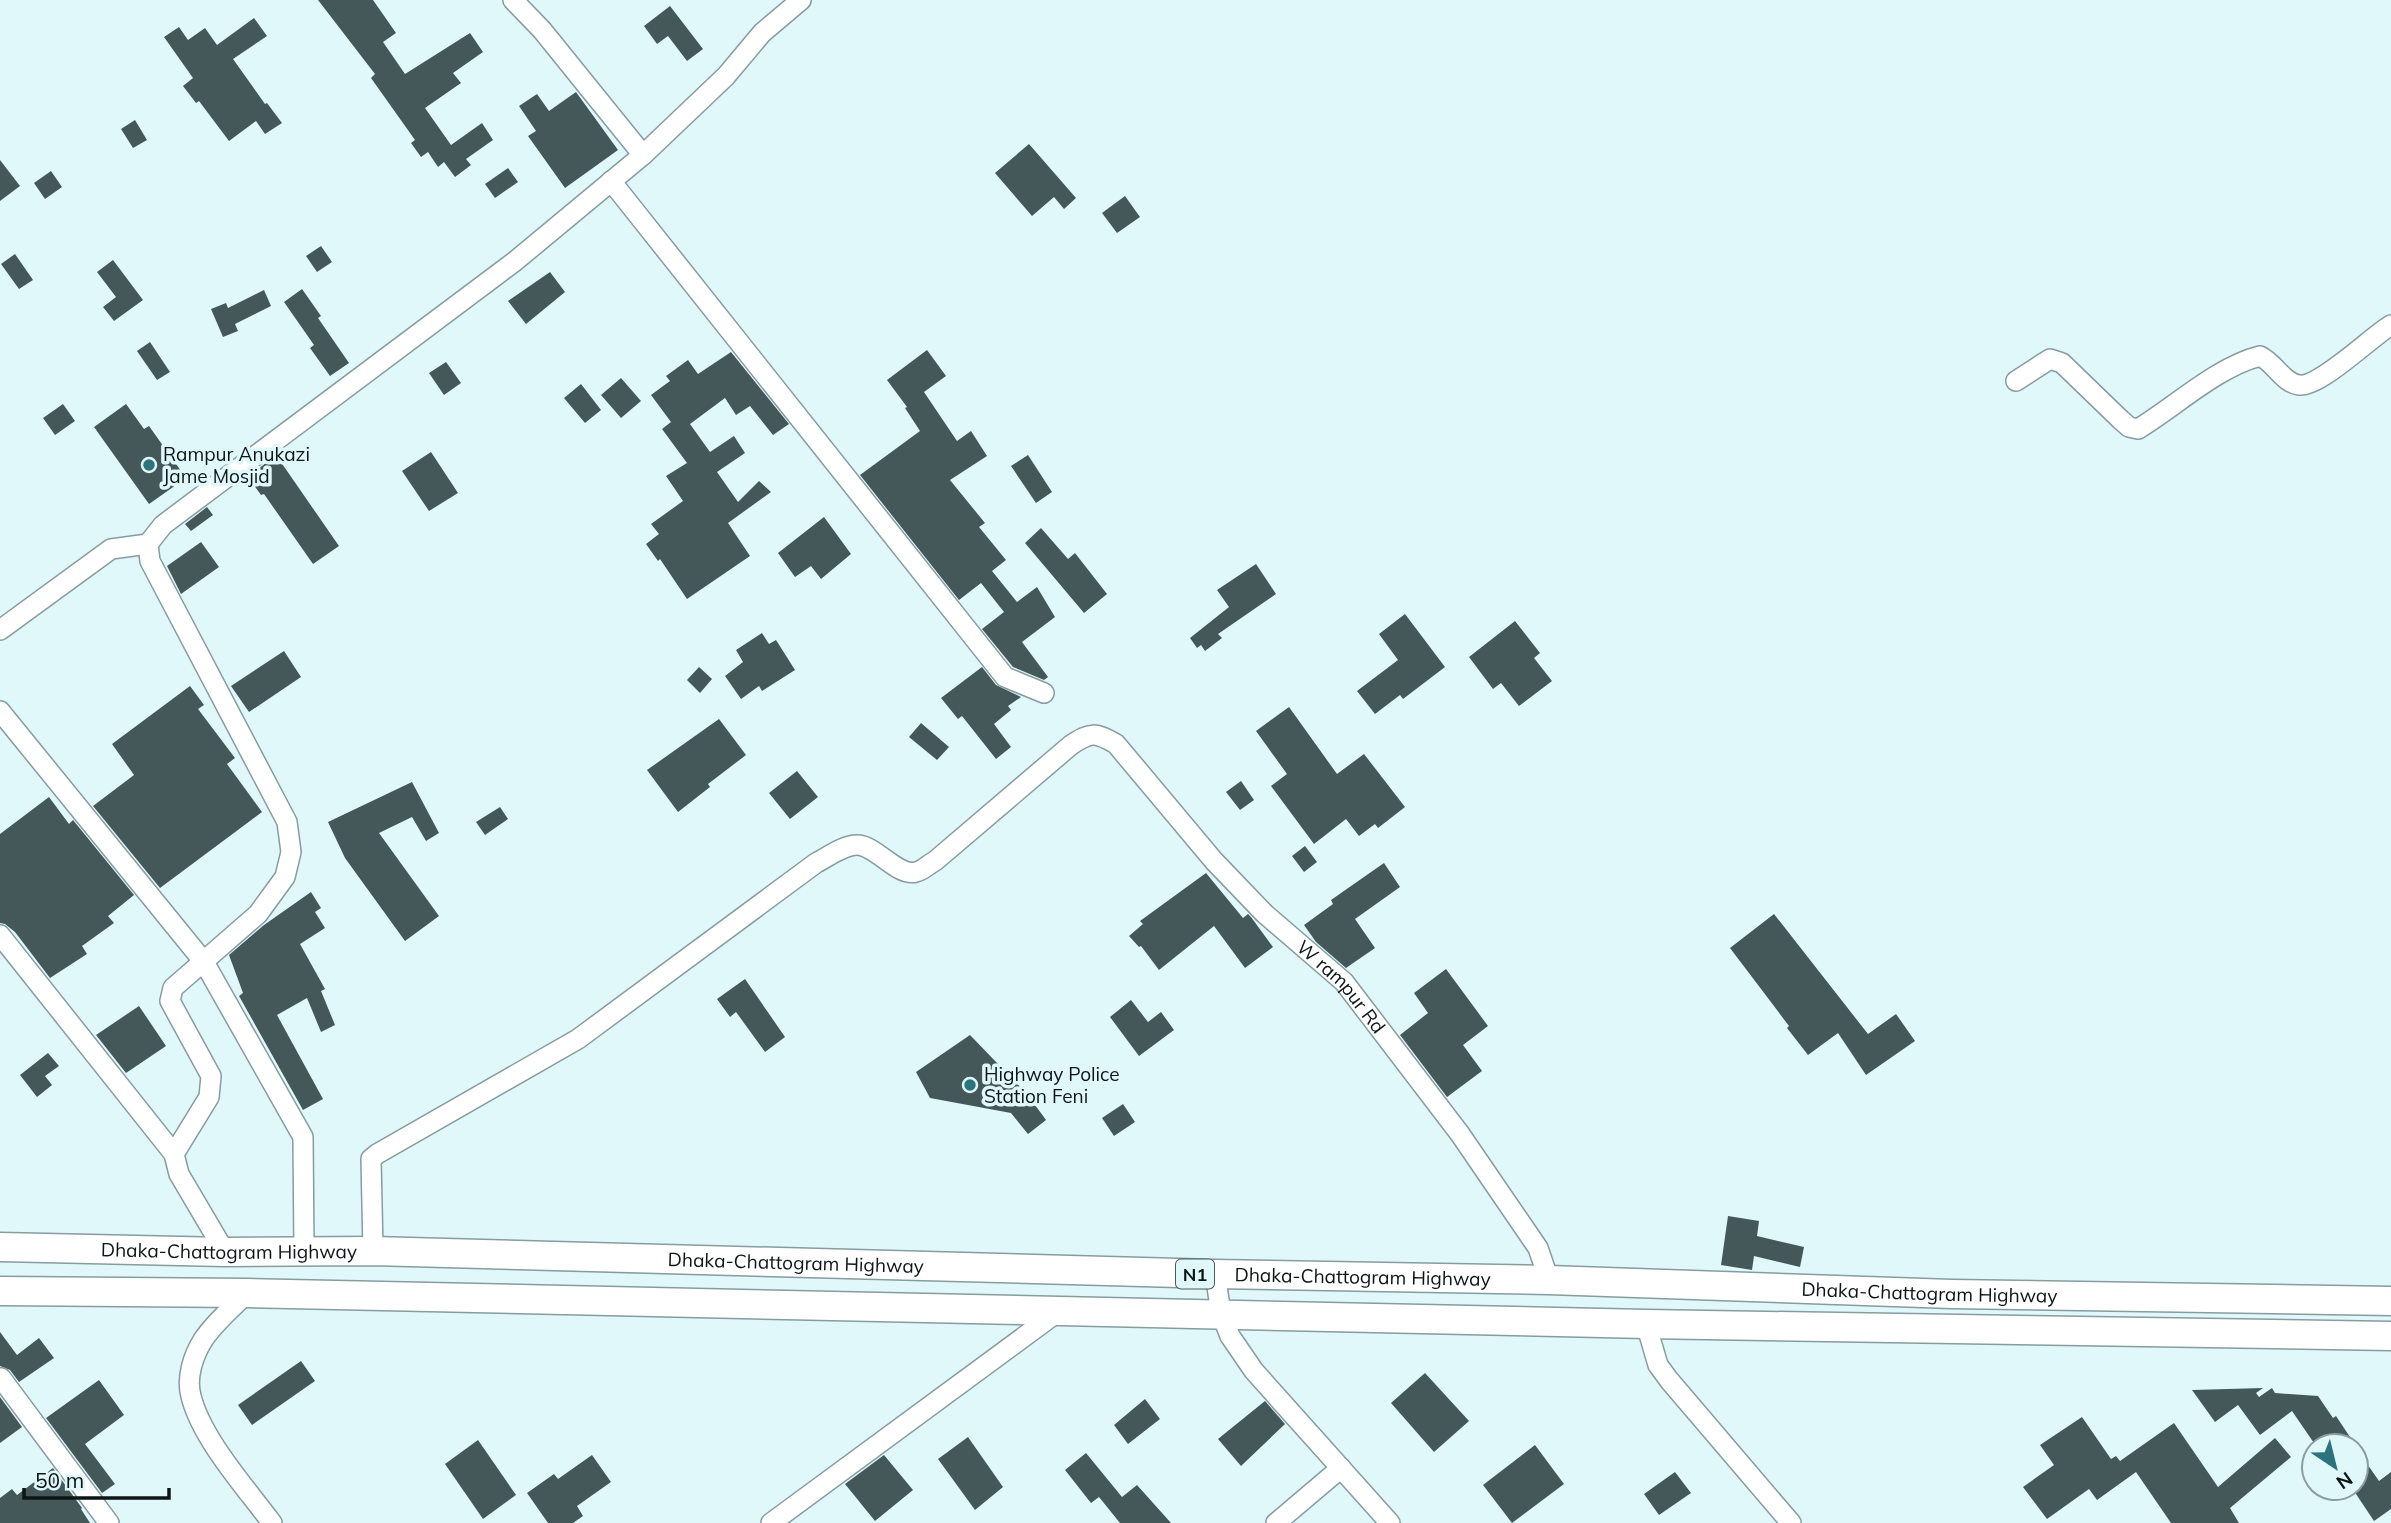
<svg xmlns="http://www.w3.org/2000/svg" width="2391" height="1523" font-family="Mulish,sans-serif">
<rect width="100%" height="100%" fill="#e1f8fb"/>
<g fill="#44585a">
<path d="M318,0H373L396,33L383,42L405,74L470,33L483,52L453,73L461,83L425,108L451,145L482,123L493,140L466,159L471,165L455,177L444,162L438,167L428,152L421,157L411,143L415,140L371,78L375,74Z"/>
<path d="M670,6L703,49L687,61L668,36L657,44L644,26Z"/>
<path d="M254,18L267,36L233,59L265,104L267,103L282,123L265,134L256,121L229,141L199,101L196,103L183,86L193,78L164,37L179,27L188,40L205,28L217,45Z"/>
<path d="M576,92L618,150L565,188L528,136L536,131L519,106L537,94L549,111Z"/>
<path d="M135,120L147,140L133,148L121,129Z"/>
<path d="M1029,144L1076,198L1064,209L1054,197L1032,216L995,173Z"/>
<path d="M0,160L20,186L0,201Z"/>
<path d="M508,168L518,182L495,198L485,184Z"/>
<path d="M51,171L62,187L45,199L34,183Z"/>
<path d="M1125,196L1140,217L1117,233L1102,213Z"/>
<path d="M321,246L332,262L317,272L306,256Z"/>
<path d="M15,254L33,280L19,289L1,264Z"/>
<path d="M113,260L143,300L114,321L103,307L116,297L97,272Z"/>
<path d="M550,272L565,292L526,324L508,301Z"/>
<path d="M302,289L321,316L318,318L349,363L330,376L310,348L314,345L284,302Z"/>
<path d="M264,290L271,306L235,324L238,331L223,337L211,309L226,303L228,308Z"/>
<path d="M150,342L170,372L157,380L137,351Z"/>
<path d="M927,350L946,376L924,392L957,441L971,431L987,456L950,480L985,523L979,527L1006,560L992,571L1017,602L1037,587L1055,617L1022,642L1048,677L1044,680L1013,667L982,629L1004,612L981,583L959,600L860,475L920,431L905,408L907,407L887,380Z"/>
<path d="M731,352L789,424L773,435L750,406L736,415L725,398L690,424L710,452L734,436L745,453L717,472L738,502L759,481L771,492L728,523L750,556L687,599L660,559L658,561L646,544L659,534L651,524L683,501L666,476L687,463L662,429L671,422L651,395L670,381L666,376L688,360L698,374Z"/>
<path d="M446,362L461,383L444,395L429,373Z"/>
<path d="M621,378L641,401L621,418L601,395Z"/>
<path d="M581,384L601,410L585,423L564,398Z"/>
<path d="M63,404L75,421L55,435L43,418Z"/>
<path d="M126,404L144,429L149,426L186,478L149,504L94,427Z"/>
<path d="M431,452L458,493L429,511L402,471Z"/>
<path d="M276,455L339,546L313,564L264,494L261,495L248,477Z"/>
<path d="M1028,455L1052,492L1036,503L1011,466Z"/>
<path d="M207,507L213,515L191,531L185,524Z"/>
<path d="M824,517L851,554L821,579L811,566L795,577L778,553Z"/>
<path d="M1041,528L1068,559L1075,553L1107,594L1084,613L1025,543Z"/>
<path d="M201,542L219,567L181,594L167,566Z"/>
<path d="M1256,564L1276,594L1218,634L1222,638L1205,651L1201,645L1197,648L1190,638L1229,607L1217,590Z"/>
<path d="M1405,614L1445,667L1403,699L1400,695L1375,714L1357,691L1398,660L1379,634Z"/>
<path d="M1515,621L1540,653L1534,658L1552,681L1519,706L1501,683L1493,689L1469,657Z"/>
<path d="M762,633L769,644L776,640L795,670L762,691L759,686L741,699L725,676L743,662L736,650Z"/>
<path d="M284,651L301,677L249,712L231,686Z"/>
<path d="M699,667L712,679L700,693L687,680Z"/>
<path d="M982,667L996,685L1021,697L1008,706L1011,710L994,724L1011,747L996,759L962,716L958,719L941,698Z"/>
<path d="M190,686L204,705L198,709L235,758L227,764L262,812L160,888L93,806L134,775L112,744Z"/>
<path d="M1289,707L1337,774L1364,754L1405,807L1378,828L1375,824L1359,836L1346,819L1314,844L1271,786L1287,774L1256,731Z"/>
<path d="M719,719L746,755L708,784L710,787L678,812L647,770Z"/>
<path d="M921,723L949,747L937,760L909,737Z"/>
<path d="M797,771L818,797L790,819L769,793Z"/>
<path d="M1241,781L1254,800L1240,810L1226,792Z"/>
<path d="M412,782L439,833L426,841L412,817L379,833L439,916L405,941L345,858L328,822Z"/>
<path d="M49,797L69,824L73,820L134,895L108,916L114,923L82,946L87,954L50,978L15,932L5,924L0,923V834Z"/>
<path d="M500,807L508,819L485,835L476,822Z"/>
<path d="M1305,846L1317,862L1304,872L1292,856Z"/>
<path d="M1384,863L1400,887L1355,919L1375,948L1346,968L1316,942L1304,925L1333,904L1331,900Z"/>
<path d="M1206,873L1243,918L1248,914L1251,917L1273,947L1245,968L1214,926L1159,970L1141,946L1139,947L1129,936L1143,924L1140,921Z"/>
<path d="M311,892L321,908L315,912L325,928L300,944L325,989L321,991L335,1025L321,1032L307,998L277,1015L323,1099L303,1110L239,996L243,993L229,955L264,925Z"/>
<path d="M1774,914L1868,1034L1896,1014L1915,1041L1866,1075L1838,1033L1808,1055L1787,1028L1789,1026L1730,948Z"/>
<path d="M1446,969L1488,1026L1463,1045L1482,1071L1447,1097L1400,1035L1428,1013L1414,993Z"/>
<path d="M745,979L785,1037L765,1052L736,1012L730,1017L717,999Z"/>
<path d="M1131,1000L1148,1022L1161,1012L1174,1030L1139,1056L1110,1017Z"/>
<path d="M139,1006L166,1046L126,1073L96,1035Z"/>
<path d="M970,1035L1027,1094L1046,1120L1028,1134L1011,1113L930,1098L916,1072Z"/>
<path d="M48,1053L59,1066L45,1076L52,1085L37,1097L20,1075Z"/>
<path d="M1123,1104L1135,1122L1114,1136L1102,1118Z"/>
<path d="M1728,1216L1759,1221L1757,1236L1804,1247L1800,1267L1754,1256L1752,1270L1721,1265Z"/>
<path d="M0,1332L17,1355L39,1338L54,1358L19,1382L10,1370L0,1366Z"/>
<path d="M301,1361L315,1381L252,1425L238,1405Z"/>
<path d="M1425,1373L1469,1421L1434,1452L1391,1403Z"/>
<path d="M99,1380L124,1415L85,1444L115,1484L102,1493L46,1418Z"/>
<path d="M2263,1388L2256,1393L2259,1397L2272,1388L2275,1393L2318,1396L2333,1418L2336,1416L2356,1446H2316L2292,1411L2260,1435L2238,1405L2215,1422L2192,1390Z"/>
<path d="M0,1397L22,1427L0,1443Z"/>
<path d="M1145,1399L1160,1419L1128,1444L1114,1425Z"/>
<path d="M1265,1401L1285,1424L1241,1466L1218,1439Z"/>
<path d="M2082,1417L2111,1459L2116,1456L2120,1461L2174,1423L2218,1487L2275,1438L2291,1457L2230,1508L2239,1523H2171L2136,1472L2097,1500L2089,1489L2047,1519L2023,1487L2054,1465L2040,1445Z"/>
<path d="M968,1437L1003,1487L975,1510L938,1459Z"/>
<path d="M478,1440L516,1495L483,1519L445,1464Z"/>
<path d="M1535,1445L1564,1484L1512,1523L1483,1485Z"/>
<path d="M2356,1448L2379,1481L2391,1472V1509L2374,1521L2356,1494Z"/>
<path d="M1086,1453L1122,1497L1137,1485L1171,1523H1120L1099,1497L1091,1503L1065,1470Z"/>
<path d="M592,1455L611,1482L577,1506L583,1516L573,1523H548L527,1493L554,1474L558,1479Z"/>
<path d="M884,1455L913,1490L875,1521L845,1484Z"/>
<path d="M53,1468L82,1508L81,1509L90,1523H0V1498L12,1489L17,1495Z"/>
<path d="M1675,1472L1691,1493L1659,1515L1644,1494Z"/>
</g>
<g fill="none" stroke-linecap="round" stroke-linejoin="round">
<g stroke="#869c9f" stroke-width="22">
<g id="minor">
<path d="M513,0L542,30L643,155"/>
<path d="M611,181L1005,677L1044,693"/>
<path d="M2016,381L2050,359L2062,363L2121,420L2129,427L2138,429C2176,406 2217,367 2260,356C2275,363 2283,383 2299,385C2319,388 2371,337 2391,325"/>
<path d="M148,544L150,561L287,822L291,852L285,877L258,914L173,988L170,1001L211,1076L209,1097L174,1154L179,1174L225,1252"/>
<path d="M0,630L111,549L148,544L163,525L514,262L643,155L726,76L762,33L801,0"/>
<path d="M0,711L204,962L303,1137L304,1250"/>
<path d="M0,935L174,1154"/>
<path id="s1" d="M373,1251L371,1159L377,1154L578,1039L816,863C828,857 843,845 857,845C876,845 897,877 916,872C922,871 929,864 935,861L1071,745C1091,732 1095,732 1116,744L1214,861L1265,914L1344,982L1460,1134L1538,1248L1549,1280"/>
<path d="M1215,1274L1221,1313L1230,1336L1254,1371L1390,1523"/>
<path d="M247,1293C233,1307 214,1323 203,1340C193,1356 186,1378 191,1396C201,1438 246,1488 272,1523"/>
<path d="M1646,1324L1658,1365L1669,1380L1791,1523"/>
<path d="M1,1378L109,1523"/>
<path d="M771,1523L1059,1311"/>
<path d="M1276,1523L1341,1468"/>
</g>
</g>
<g stroke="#869c9f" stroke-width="31">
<g id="highway">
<path id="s2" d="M0,1247L225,1252L373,1251L1215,1274L1549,1280L1952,1294L2391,1301"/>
<path d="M0,1291L247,1293L1646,1324L2391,1336"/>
</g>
</g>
<use href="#minor" stroke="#fff" stroke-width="19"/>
<use href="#highway" stroke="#fff" stroke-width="28"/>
</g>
<g fill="#2b747d" stroke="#e1f8fb" stroke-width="2.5">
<circle cx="149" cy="465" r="7"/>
<circle cx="970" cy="1085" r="7"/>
</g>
<g text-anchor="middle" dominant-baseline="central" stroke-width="7" stroke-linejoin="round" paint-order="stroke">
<rect fill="#e1f8fb" stroke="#4d595b" stroke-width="2" x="1176" y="1259.5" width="38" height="29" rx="5"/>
<g font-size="18" font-weight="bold" fill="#0d1516">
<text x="1195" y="1274">N1</text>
</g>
<g font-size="19" fill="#0d1516" stroke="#e1f8fb" text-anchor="start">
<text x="163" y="454">Rampur Anukazi<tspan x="163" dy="22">Jame Mosjid</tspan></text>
<text x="984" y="1074">Highway Police<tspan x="984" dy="22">Station Feni</tspan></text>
</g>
<g font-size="19" fill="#0d1516" stroke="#e1f8fb">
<text stroke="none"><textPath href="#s1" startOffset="1321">W rampur Rd</textPath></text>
<text stroke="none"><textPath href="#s2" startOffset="229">Dhaka-Chattogram Highway</textPath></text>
<text stroke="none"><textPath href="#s2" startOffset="796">Dhaka-Chattogram Highway</textPath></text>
<text stroke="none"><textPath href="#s2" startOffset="1363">Dhaka-Chattogram Highway</textPath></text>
<text stroke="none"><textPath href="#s2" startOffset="1930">Dhaka-Chattogram Highway</textPath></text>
</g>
</g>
<g transform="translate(2335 1467) rotate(145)"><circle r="33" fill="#e1f8fb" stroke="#8c9d9f" stroke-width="2"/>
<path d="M0-5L12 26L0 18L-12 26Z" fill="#2b747d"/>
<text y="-10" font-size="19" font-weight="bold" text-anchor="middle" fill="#0d1516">N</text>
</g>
<path d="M24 1488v10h145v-10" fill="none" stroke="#0d1516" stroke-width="3.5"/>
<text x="35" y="1488" font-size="21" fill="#0d1516" stroke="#e1f8fb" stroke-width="5" paint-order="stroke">50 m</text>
</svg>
